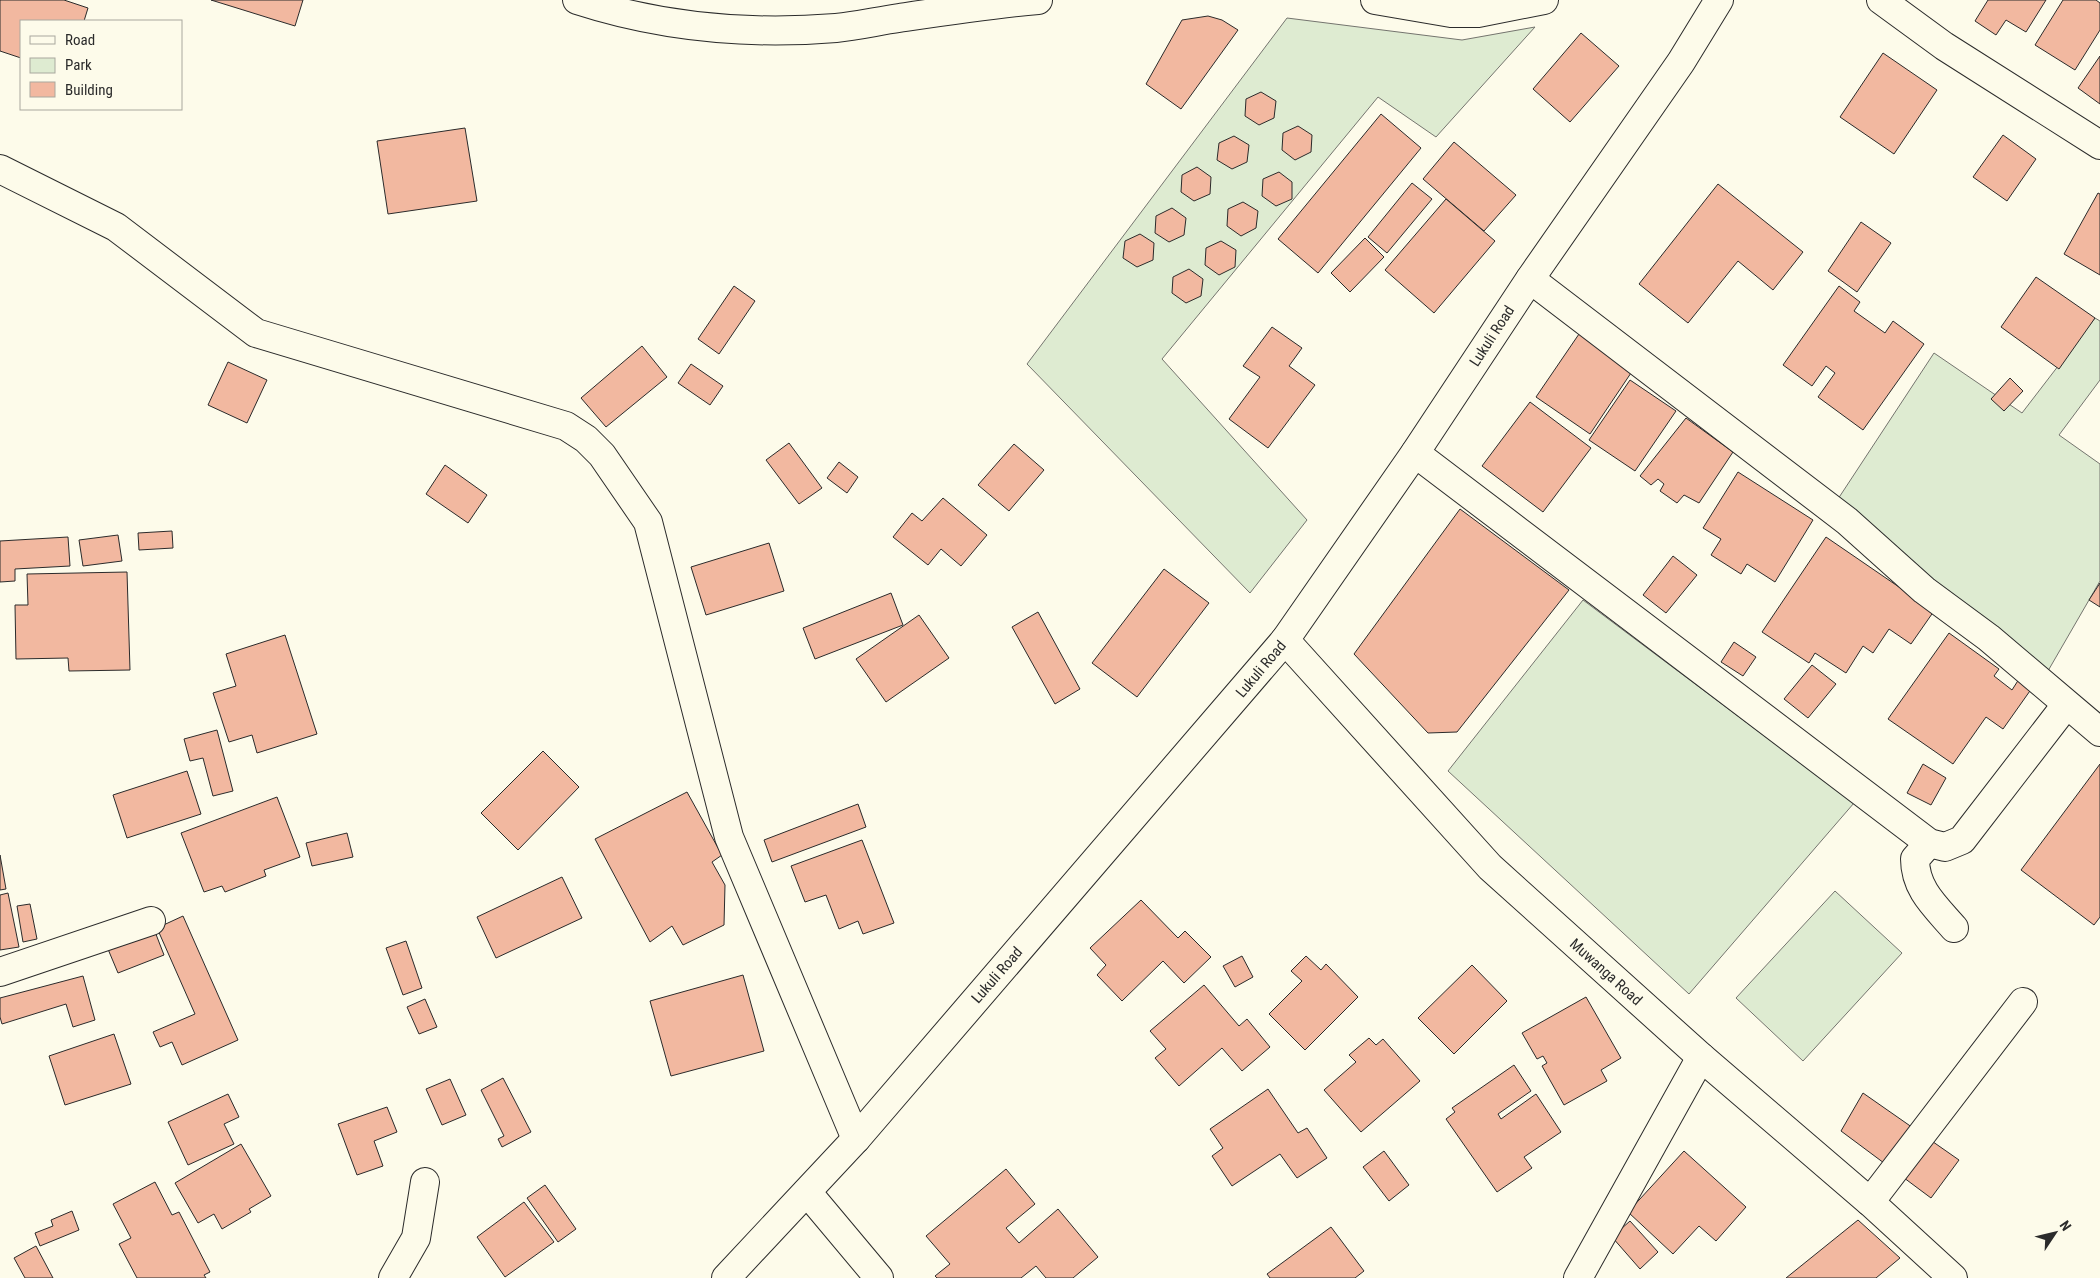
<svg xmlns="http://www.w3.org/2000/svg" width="2100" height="1278" font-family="'Roboto Condensed',sans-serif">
<rect width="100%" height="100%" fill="#fdfbea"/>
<g fill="#deebd1" stroke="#74746e">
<path d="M1287,18L1462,40L1535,27L1436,137L1378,97L1162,359L1307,520L1250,593L1027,364Z"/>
<path d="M2095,318L2100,321V380L2059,435L2100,464V581L2041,683L1836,502L1934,353L2022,413Z"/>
<path d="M1583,600L1854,803L1689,994L1448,771Z"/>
<path d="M1835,891L1902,953L1803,1061L1736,998Z"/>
</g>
<g fill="#f2b8a0" stroke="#2b2b2b">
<path d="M0,0H64L88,8L84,21H21V58L0,51Z"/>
<path d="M211,0H303L295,26Z"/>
<path d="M1988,0H2046L2026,32L2006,20L1996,35L1975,21Z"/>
<path d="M2063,0H2096L2100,3V30L2075,70L2035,45Z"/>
<path d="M1208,16L1222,20L1238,30L1181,109L1146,84L1182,20Z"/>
<path d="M1581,33L1619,66L1570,122L1533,89Z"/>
<path d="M1883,53L1937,90L1894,154L1840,117Z"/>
<path d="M2100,56V104L2078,88Z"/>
<path d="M1261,92L1276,101L1274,118L1259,125L1245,116L1246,99Z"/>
<path d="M1381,114L1421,148L1318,273L1278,239Z"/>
<path d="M1298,126L1312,135L1311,152L1295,160L1282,150L1283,133Z"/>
<path d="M465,128L477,201L388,214L377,141Z"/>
<path d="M2003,135L2036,159L2007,201L1973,177Z"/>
<path d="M1234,136L1249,145L1247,162L1232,169L1217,160L1219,143Z"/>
<path d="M1454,142L1516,195L1484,231L1423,179Z"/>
<path d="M1197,167L1211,177L1210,194L1194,201L1181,192L1182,175Z"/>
<path d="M1279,172L1292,182V199L1276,206L1262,196L1263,179Z"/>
<path d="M1412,183L1432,199L1387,253L1368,237Z"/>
<path d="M1718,184L1803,252L1773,290L1738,261L1688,323L1639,284Z"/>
<path d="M2098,193L2100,194V275L2064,254Z"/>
<path d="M1446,199L1495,241L1434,313L1385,270Z"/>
<path d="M1243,202L1258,211L1256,228L1241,236L1227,226L1228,209Z"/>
<path d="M1172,208L1186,218L1184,235L1169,242L1155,233L1156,216Z"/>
<path d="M1861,222L1891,243L1857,292L1828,271Z"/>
<path d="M1140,234L1154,243L1153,260L1137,267L1123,258L1125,241Z"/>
<path d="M1365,238L1384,257L1350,292L1331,273Z"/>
<path d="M1221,241L1236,250L1235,267L1219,275L1205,265L1206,248Z"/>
<path d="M1189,269L1203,279L1201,296L1186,303L1172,293L1173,277Z"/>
<path d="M2036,277L2095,318L2059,369L2001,327Z"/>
<path d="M734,286L755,301L719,354L698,339Z"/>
<path d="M1839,286L1860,302L1854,311L1885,333L1893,321L1924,344L1863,430L1818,397L1835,373L1826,366L1812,386L1783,365Z"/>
<path d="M1272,327L1302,348L1289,366L1315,385L1268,448L1229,419L1260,377L1243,366Z"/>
<path d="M1579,334L1633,370L1590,434L1536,397Z"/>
<path d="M642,346L667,377L606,427L581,398Z"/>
<path d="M228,362L267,380L247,423L208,405Z"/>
<path d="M691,364L723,386L710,405L678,383Z"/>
<path d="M2010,378L2023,391L2004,411L1991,399Z"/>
<path d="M1630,380L1676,411L1635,471L1589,440Z"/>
<path d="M1530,402L1591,448L1543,512L1482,466Z"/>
<path d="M1686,418L1733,452L1699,503L1684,495L1677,503L1660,491L1664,484L1658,479L1651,485L1640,476Z"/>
<path d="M789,443L822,488L799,504L766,460Z"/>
<path d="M1014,444L1044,470L1009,511L978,485Z"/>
<path d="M839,462L858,477L847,493L827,478Z"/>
<path d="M445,465L487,495L468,523L426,494Z"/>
<path d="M1738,472L1813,520L1775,582L1747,564L1741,574L1711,555L1721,539L1703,528Z"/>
<path d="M943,498L987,535L961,566L941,549L928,565L893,537L912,513L922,521Z"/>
<path d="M1460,509L1569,590L1457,732L1428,733L1354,654Z"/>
<path d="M172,531L173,548L139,550L138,533Z"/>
<path d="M118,535L122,561L83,566L79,540Z"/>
<path d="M68,537L70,566L15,569V581L0,582V541Z"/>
<path d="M1826,537L1934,611L1911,644L1889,629L1873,653L1863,646L1846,673L1815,653L1809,663L1762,632Z"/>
<path d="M769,543L784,591L706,615L691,567Z"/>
<path d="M1673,556L1697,575L1666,613L1643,595Z"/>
<path d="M1164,569L1209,603L1137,697L1092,663Z"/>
<path d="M127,572L130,670L69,671L68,658L16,659L15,605H28L27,574Z"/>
<path d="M2100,583V607L2089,600Z"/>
<path d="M891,593L903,625L815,659L803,628Z"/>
<path d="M1038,612L1080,689L1055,704L1012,627Z"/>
<path d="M919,615L949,658L886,702L856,659Z"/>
<path d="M1949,633L1999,669L1994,676L2012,690L2019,679L2032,688L2003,729L1986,717L1953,764L1888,719Z"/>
<path d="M285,635L317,734L257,753L252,735L229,742L213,693L236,686L226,654Z"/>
<path d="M1734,642L1756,657L1743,676L1721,662Z"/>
<path d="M1812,665L1836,684L1808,718L1784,699Z"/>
<path d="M217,730L233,791L213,796L203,758L190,761L184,739Z"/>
<path d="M543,751L579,787L518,850L481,813Z"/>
<path d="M1923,764L1946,778L1931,805L1907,793Z"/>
<path d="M2100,764V917L2094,925L2021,870Z"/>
<path d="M187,771L201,814L127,838L113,795Z"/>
<path d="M687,792L722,855L712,862L725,885L724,925L683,945L672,926L650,942L595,839Z"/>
<path d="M277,797L300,857L264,870L266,876L225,892L222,886L204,892L181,833Z"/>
<path d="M858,804L866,827L772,862L764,840Z"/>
<path d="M347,833L353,857L312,866L306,843Z"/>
<path d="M862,840L894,923L863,934L858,921L839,929L826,895L805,902L791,866Z"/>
<path d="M0,855L6,889L0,890Z"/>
<path d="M562,877L582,918L496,958L477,917Z"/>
<path d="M8,893L19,947L0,950V895Z"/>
<path d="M1141,900L1178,938L1185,931L1211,957L1184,983L1163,961L1122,1001L1097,975L1106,965L1090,948Z"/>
<path d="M30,904L37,939L23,942L17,906Z"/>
<path d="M183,916L238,1040L182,1065L172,1042L160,1047L153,1032L195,1014L157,928Z"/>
<path d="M152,924L164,955L118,973L105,942Z"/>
<path d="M406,941L422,988L403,995L386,948Z"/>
<path d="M1242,956L1253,977L1235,987L1223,966Z"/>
<path d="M1306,956L1321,970L1326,964L1358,997L1305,1050L1269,1014L1302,981L1291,971Z"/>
<path d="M1472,965L1507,1001L1454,1054L1418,1018Z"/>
<path d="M743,975L764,1051L671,1076L650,1001Z"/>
<path d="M83,976L95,1020L73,1027L66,1004L2,1024L0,1017V998Z"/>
<path d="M1204,985L1239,1026L1247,1019L1270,1047L1242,1071L1222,1048L1179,1086L1155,1058L1166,1049L1150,1031Z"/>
<path d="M1586,997L1621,1058L1601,1070L1607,1081L1564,1105L1542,1066L1547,1063L1543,1056L1537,1059L1522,1033Z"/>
<path d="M425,999L437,1027L419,1034L407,1007Z"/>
<path d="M114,1034L131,1084L65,1105L49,1056Z"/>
<path d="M1369,1038L1376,1045L1383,1039L1420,1081L1361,1132L1324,1090L1356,1062L1349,1055Z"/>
<path d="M1514,1065L1531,1091L1498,1114L1501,1119L1536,1094L1561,1132L1524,1157L1532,1168L1497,1192L1446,1119L1455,1112L1452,1108Z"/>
<path d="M503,1078L531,1132L502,1147L498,1139L504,1136L481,1090Z"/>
<path d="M450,1079L466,1115L442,1125L426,1089Z"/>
<path d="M1268,1089L1298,1133L1307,1128L1327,1158L1297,1178L1280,1154L1232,1186L1212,1156L1223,1148L1210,1129Z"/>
<path d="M1863,1093L1959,1160L1931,1198L1841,1131Z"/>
<path d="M228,1094L239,1117L224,1124L234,1144L188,1165L168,1122Z"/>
<path d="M387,1107L397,1132L374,1141L383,1166L357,1175L338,1124Z"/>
<path d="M241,1144L271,1196L249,1209L251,1212L222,1229L214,1214L198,1223L175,1183Z"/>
<path d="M1384,1151L1409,1185L1389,1201L1363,1167Z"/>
<path d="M1684,1151L1746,1207L1716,1241L1699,1226L1673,1254L1628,1212Z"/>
<path d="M1006,1169L1035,1204L1006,1228L1019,1243L1058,1209L1098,1257L1073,1278H1046L1036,1266L1021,1278H937L935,1276L950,1264L926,1236Z"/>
<path d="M155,1182L172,1215L179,1212L210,1272L204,1275L206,1278H137L119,1244L131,1238L113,1204Z"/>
<path d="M545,1185L576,1229L558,1242L527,1198Z"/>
<path d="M524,1202L554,1242L505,1277L477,1237Z"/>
<path d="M72,1211L79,1230L40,1246L35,1233L53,1226L51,1220Z"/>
<path d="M1858,1220L1900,1258L1876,1278H1786Z"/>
<path d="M1630,1221L1658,1252L1640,1269L1612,1237Z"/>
<path d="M1331,1227L1364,1271L1355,1278H1270L1267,1274Z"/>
<path d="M36,1246L53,1278H25L14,1258Z"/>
</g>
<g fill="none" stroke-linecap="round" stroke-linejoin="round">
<g stroke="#2b2b2b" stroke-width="30">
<g id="minor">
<path d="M577,0C660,27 749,35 836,28C857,26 878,21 899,18C946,11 992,4 1038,0"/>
<path d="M1375,0L1451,13H1478L1544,0"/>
<path d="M1881,0L1944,46L2100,145"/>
<path d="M0,169L116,227L256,333L566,426L586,439L602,455L648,522L729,837L856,1139"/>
<path d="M1530,279L1847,521L1924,590L1989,638L2100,732"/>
<path d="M1415,453L1929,843L1945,847L1962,840L2066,705"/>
<path d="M1285,640L1490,867L1701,1057L1870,1202L1953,1278"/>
<path d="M1929,843L1915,859C1915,889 1935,906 1954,928"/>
<path d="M0,972L151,921"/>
<path d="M807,1192L879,1278"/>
<path d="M1870,1202L2023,1002"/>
<path d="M393,1278L416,1238L425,1182"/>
<path d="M726,1278L856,1139L1285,640L1415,453L1530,279L1681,62L1719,0"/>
<path d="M1578,1278L1701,1057"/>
</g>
</g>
<use href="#minor" stroke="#fdfbea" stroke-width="28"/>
</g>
<g text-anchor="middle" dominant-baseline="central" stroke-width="4" stroke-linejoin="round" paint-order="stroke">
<g font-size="15" fill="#2b2b2b" stroke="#fdfbea">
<text transform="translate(1492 336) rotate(-57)">Lukuli Road</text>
<text transform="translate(1261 669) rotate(-50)">Lukuli Road</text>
<text transform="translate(1606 972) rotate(42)">Muwanga Road</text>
<text transform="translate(997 975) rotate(-49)">Lukuli Road</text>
</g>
</g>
<rect x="20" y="20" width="162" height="90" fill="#fdfbea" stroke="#a9a89e"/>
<rect x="30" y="36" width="25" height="8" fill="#fdfbea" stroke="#a9a89e"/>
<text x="65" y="45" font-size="15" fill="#2b2b2b">Road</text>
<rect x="30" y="58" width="25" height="15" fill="#deebd1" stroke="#a9a89e"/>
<text x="65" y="70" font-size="15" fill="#2b2b2b">Park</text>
<rect x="30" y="82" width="25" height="15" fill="#f2b8a0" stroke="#a9a89e"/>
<text x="65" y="95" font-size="15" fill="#2b2b2b">Building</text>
<g transform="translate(2055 1233) rotate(55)" stroke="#fdfbea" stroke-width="4" paint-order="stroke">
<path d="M0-4L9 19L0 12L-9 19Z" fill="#2b2b2b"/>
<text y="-8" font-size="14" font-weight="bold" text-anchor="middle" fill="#2b2b2b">N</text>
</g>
</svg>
